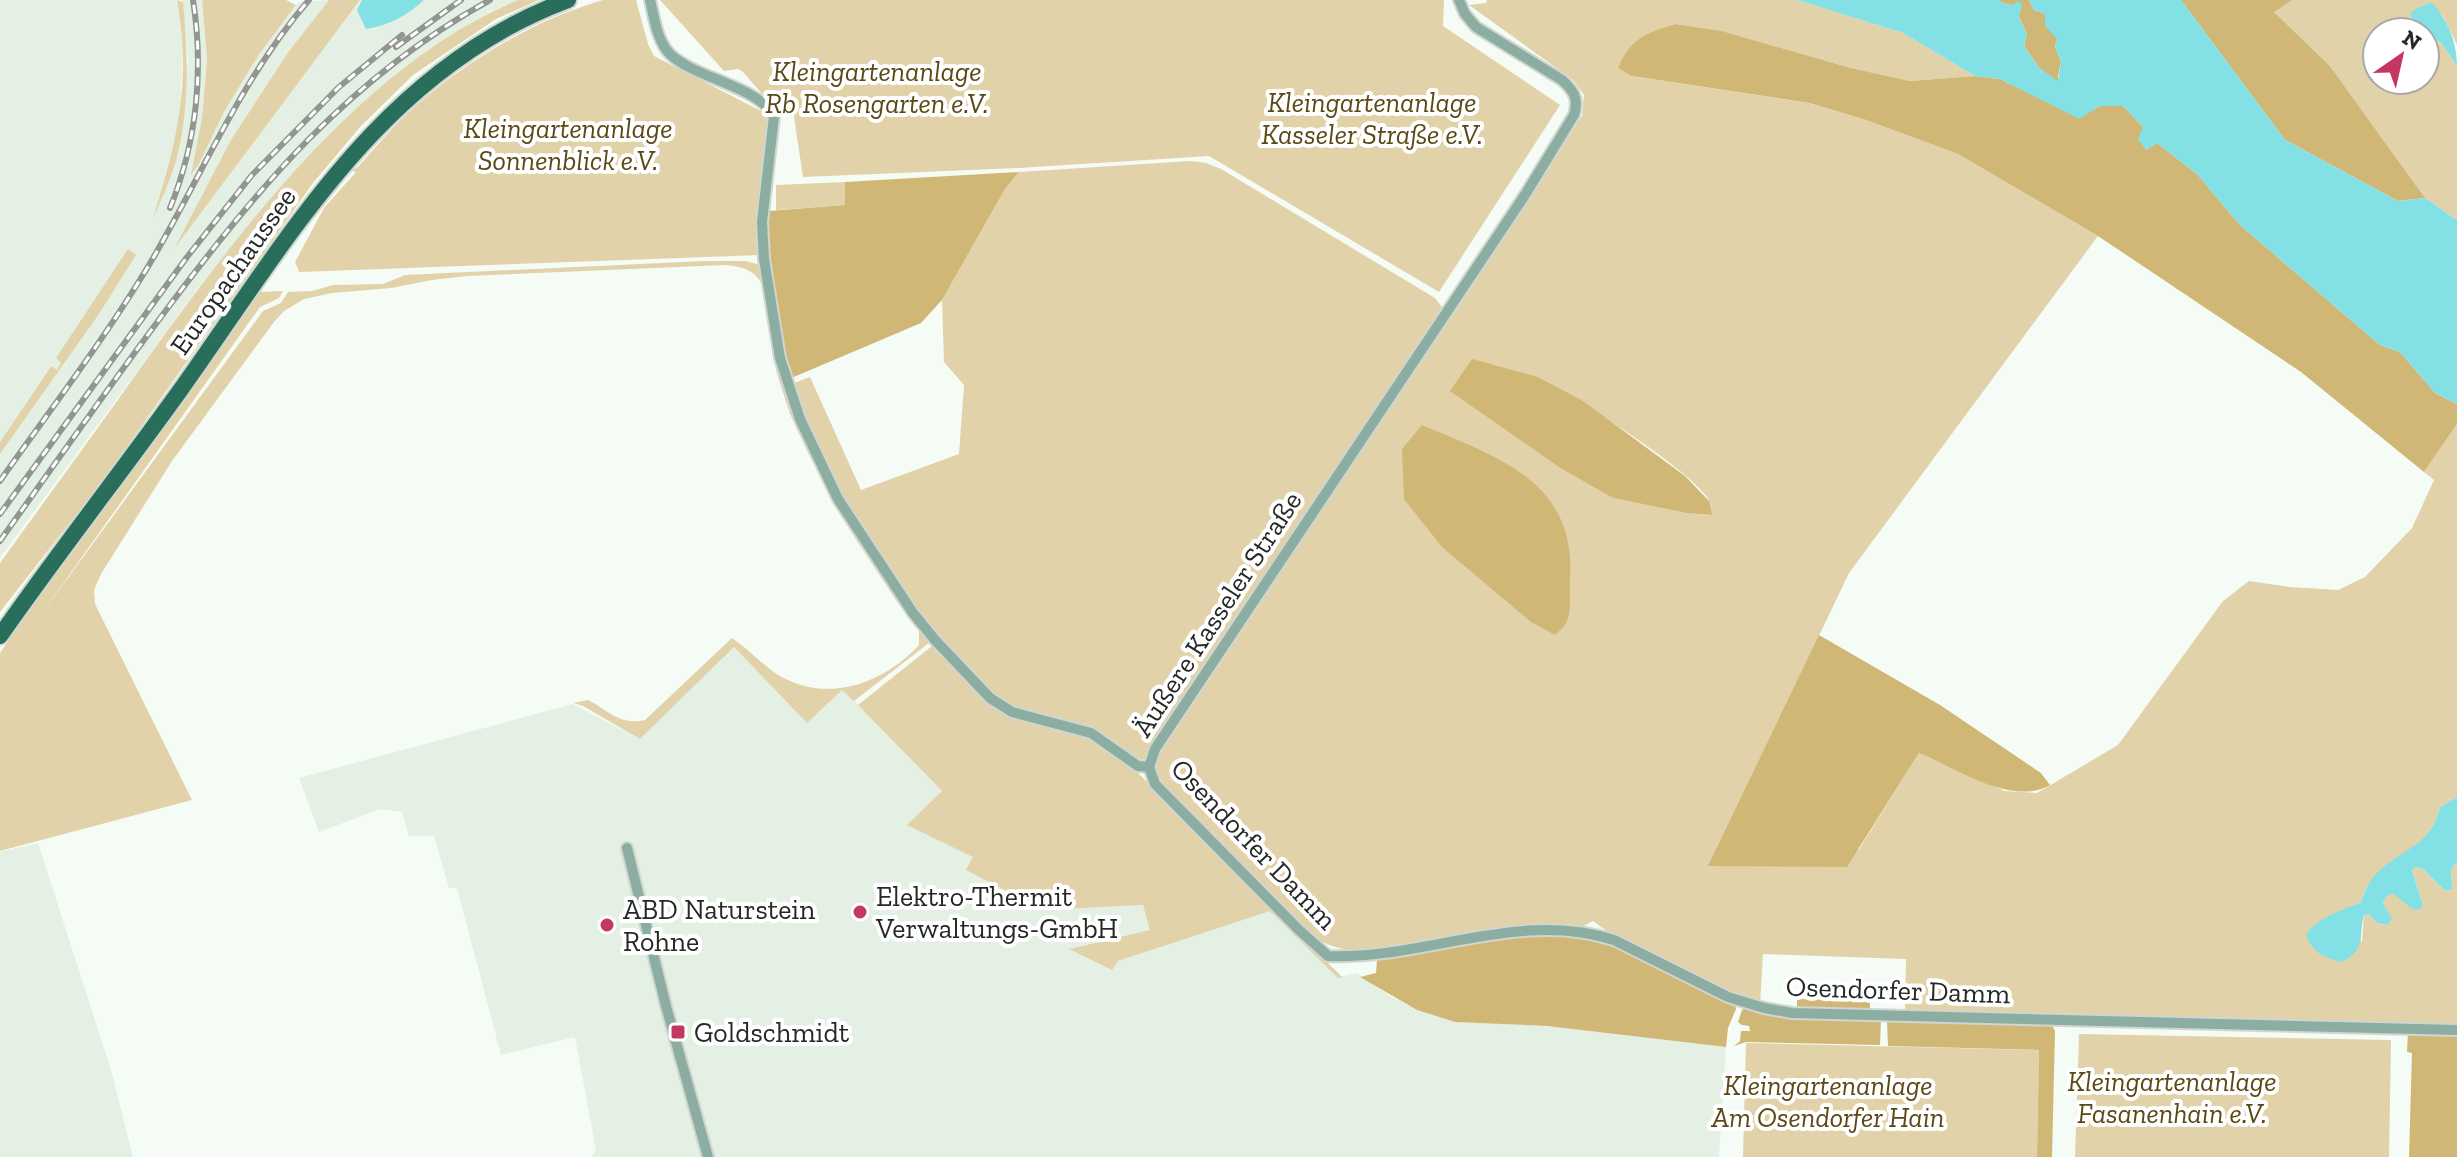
<svg xmlns="http://www.w3.org/2000/svg" width="2457" height="1157" font-family="'Zilla Slab',serif">
<rect width="100%" height="100%" fill="#f5fcf5"/>
<g fill="#e4f0e3">
<path d="M0,0H177L183,38L180,117L157,207L176,162L188,60L182,0H202L207,59L202,118L192,172L199,164L224,112L258,56L299,2L329,0L289,51L178,243L360,0H518L492,11L407,65L336,129L281,188L199,287L0,558V454L99,314L136,255L128,250L56,358L62,363L57,370L50,366L0,442Z"/>
<path d="M734,647L807,723L843,689L942,791L973,857L967,870L1042,910L1143,905L1151,930L1071,948L1118,961L1270,910L1338,977L1357,973L1388,995L1417,1010L1455,1022L1547,1026L1726,1047L1719,1157H591L596,1150L575,1037L501,1055L457,888H449L434,836H409L402,812L380,809L319,832L299,778L573,704L640,739Z"/>
<path d="M38,843L111,1070L133,1157H0V852Z"/>
</g>
<g fill="#e2d2a9" fill-rule="evenodd">
<path d="M177,0L183,2C188,56 190,109 176,161C170,181 161,200 153,219C177,139 192,84 177,0Z"/>
<path d="M202,0H286L296,5L258,56L224,112L199,164L191,175L202,118L207,59Z"/>
<path d="M329,0H360L174,249L231,140L289,51Z"/>
<path d="M518,0H539L496,19L413,75L360,127L313,183L104,479L0,612V563C46,499 93,435 139,370C236,236 360,65 518,0Z"/>
<path d="M603,0H636L648,44L654,56L765,113L767,120L760,223L761,255L299,272L295,262L324,208L356,172L350,170L357,168C373,150 389,131 407,114C462,63 531,21 603,0Z"/>
<path d="M660,0H1444L1443,26L1560,105L1439,292L1209,156L1019,168L803,177L793,110L779,113L742,71L738,69L724,71Z"/>
<path d="M1487,0H1797L1903,33L1975,76L1910,81L1851,68L1722,31L1676,24L1632,76L1808,103L1866,120L1958,154L2098,236L1849,573L1709,866L1858,851L1919,753L2005,791L2037,793L2118,745L2223,601L2249,581L2290,587L2338,590L2365,577L2412,528L2434,480L2424,472L2457,424V797L2440,807C2432,848 2391,855 2368,885C2365,889 2363,897 2361,902L2348,908L2362,943L2364,915L2369,914L2377,923L2386,925L2391,920L2383,903L2386,897L2393,893L2423,906L2412,870L2415,867L2422,868L2445,891L2452,889L2451,870L2457,862V1024L1905,1014L1906,959L1763,954L1760,1004L1739,998L1615,937L1593,921L1580,928L1526,926L1355,951C1328,947 1319,942 1298,924L1166,788L1154,768L1166,741L1582,116L1584,95L1573,80L1469,5L1486,3ZM1538,377C1571,395 1696,472 1710,502C1712,506 1711,510 1711,515L1686,513L1613,498Z"/>
<path d="M2292,0H2457V45L2443,16L2428,3L2410,14L2412,20L2425,32H2377V80H2425V32L2442,44L2457,66V220L2425,198L2330,66L2273,11Z"/>
<path d="M1190,161L1206,163L1221,169L1435,298L1442,307L1441,312L1144,759L1139,761L1099,733L1026,715L994,697L928,627L843,501L807,427L794,383L810,377L861,490L959,454L964,385L944,362L942,300L1005,189L1019,172Z"/>
<path d="M845,182L846,205L776,210V185Z"/>
<path d="M128,249L136,255L99,314L0,454V442L51,366L57,370L61,363L56,358Z"/>
<path d="M704,261H745L757,264C774,293 771,349 782,384C809,474 870,567 929,639V643L854,701L842,690L807,723L734,647L640,739L583,706L573,703L588,700C608,710 620,726 645,720L732,638C747,648 760,662 775,673C824,705 882,685 919,645V630L896,600L855,538L811,459L790,414L777,374L762,284C755,270 740,266 725,265L467,276L432,280L391,288L332,293L304,299L284,311L274,322L172,461L101,574L94,590L95,604L192,800L0,851V653L47,583L147,449L258,292L283,291L279,298L260,307L40,616L263,311L281,303L288,292L312,291L333,285L383,284L405,275Z"/>
<path d="M932,646L936,647L988,701L1083,733L1132,767L1342,977L1338,978L1270,911L1118,961L1112,970L1069,949L1150,930L1143,905L1042,910L966,870L973,857L907,825L942,791L858,705Z"/>
<path d="M2079,1034L2391,1040L2389,1157H2075Z"/>
<path d="M1746,1043L2039,1050L2037,1157H1743Z"/>
</g>
<g fill="#d0b775">
<path d="M1999,0H2029L2034,10L2045,14L2057,39L2055,47L2061,61L2058,77L2060,83L2040,69L2024,46L2027,34L2013,5L2002,3Z"/>
<path d="M2181,0H2292L2274,12L2330,66L2425,198L2398,201L2285,140Z"/>
<path d="M1676,24L1722,31L1851,68L1910,81L1975,76L2000,79L2079,118L2100,106H2123L2143,127L2146,150L2157,143L2197,174L2240,225L2380,345L2400,352L2435,393L2457,404V424L2424,472L2301,372L2098,236L1958,154L1866,120L1809,103L1632,76L1618,68C1631,38 1646,33 1676,24Z"/>
<path d="M1019,172L1005,189L942,300L921,323L789,379L768,249L767,214L769,211L845,205V182Z"/>
<path d="M1472,359L1538,377L1583,401L1685,476L1710,502L1712,515L1686,513L1613,498L1559,467L1450,391Z"/>
<path d="M1422,425C1496,457 1576,480 1570,578C1569,590 1572,610 1567,621C1566,625 1559,631 1555,635L1531,622L1442,547L1404,499L1402,449Z"/>
<path d="M1819,635L1940,705L2041,773L2050,785C2012,807 1956,768 1919,753L1847,867L1708,866Z"/>
<path d="M1527,934H1576L1625,948L1735,1004L1736,1009L1728,1028L1726,1047L1547,1026L1455,1022L1417,1010L1360,977L1376,973L1377,960L1388,955Z"/>
<path d="M1797,999L1870,1001V1009L1866,1013L1802,1011L1797,1006Z"/>
<path d="M1747,1007L1881,1019L1880,1045L1746,1042L1734,1046L1740,1041L1741,1031H1750L1749,1026L1742,1025L1738,1022L1742,1010Z"/>
<path d="M1892,1018L2052,1025L2055,1031L2052,1157H2037L2039,1050L1888,1046L1887,1022Z"/>
<path d="M2408,1032L2457,1034V1157H2409L2412,1053L2407,1052Z"/>
</g>
<g fill="#83e1e6">
<path d="M362,0H424C406,16 390,25 366,29L357,10Z"/>
<path d="M1797,0H1999L2002,3L2013,5L2017,1L2022,4L2019,18L2027,34L2024,46L2040,69L2058,81L2061,61L2055,47L2057,39L2045,26V14L2034,10L2029,0H2181L2285,140L2398,201L2425,198L2457,220V404L2435,393L2400,352L2380,345L2240,225L2197,174L2157,143L2147,150L2138,140L2143,127L2123,106H2100L2079,119L2000,79L1975,76L1903,33Z"/>
<path d="M2431,2C2448,19 2457,43 2457,66L2442,44L2412,20L2410,14L2414,10Z"/>
<path d="M2457,797V862L2451,870L2452,889L2445,891L2422,868L2415,867L2412,870L2423,906L2418,910L2412,909L2393,893L2386,897L2383,903L2392,919L2387,925L2377,923L2369,914L2364,915C2358,938 2367,948 2342,962C2325,958 2312,953 2306,934C2320,916 2341,911 2361,902C2365,892 2368,882 2376,874C2400,849 2432,846 2440,807Z"/>
</g>
<g fill="none" stroke-linecap="round" stroke-linejoin="round">
<g stroke="#d0d6d0" stroke-width="14">
<g id="street">
<path d="M650,0C654,17 657,40 669,53C693,78 758,86 774,116L762,222L764,259L780,358L800,419L838,499L913,613L935,640L990,698L1012,712L1091,733L1138,766L1149,767"/>
<path d="M1149,767L1155,784L1299,930L1328,956C1424,960 1519,909 1614,940L1728,997L1764,1008L1792,1013L2457,1030"/>
<path d="M1149,767L1155,749L1525,195L1574,115C1579,99 1574,91 1562,80L1476,27L1465,14L1459,0"/>
<path d="M627,848L666,1006L708,1157"/>
</g>
</g>
<g stroke="#d0d6d0" stroke-width="20">
<path id="primary" d="M0,636C58,553 120,474 179,392C288,239 382,69 568,0"/>
</g>
<use href="#street" stroke="#8caea2" stroke-width="10"/>
<use href="#primary" stroke="#286e5b" stroke-width="16"/>
<g stroke="#919691" stroke-width="6">
<g id="rail">
<path d="M396,47L461,0"/>
<path d="M170,208C197,142 204,70 193,0"/>
<path d="M0,481C50,410 104,340 149,265C202,176 240,80 309,0"/>
<path d="M0,514L187,257L252,175L339,87L402,35"/>
<path d="M0,541C54,465 108,388 164,313C257,188 350,77 490,0"/>
</g>
</g>
<use href="#rail" stroke="#fff" stroke-width="3" stroke-dasharray="9" stroke-linecap="butt"/>
</g>
<g fill="#c53763" stroke="#fff" stroke-width="3">
<circle cx="860" cy="912" r="8"/>
<circle cx="607" cy="925" r="8"/>
<rect x="670" y="1024" width="16" height="16" rx="4"/>
</g>
<g text-anchor="middle" dominant-baseline="central" stroke-width="8" stroke-linejoin="round" paint-order="stroke">
<g font-size="28" font-style="italic" fill="#5a4815" stroke="#fff">
<text x="877" y="71">Kleingartenanlage<tspan x="877" dy="32">Rb Rosengarten e.V.</tspan></text>
<text x="1372" y="102">Kleingartenanlage<tspan x="1372" dy="32">Kasseler Straße e.V.</tspan></text>
<text x="568" y="128">Kleingartenanlage<tspan x="568" dy="32">Sonnenblick e.V.</tspan></text>
<text x="2172" y="1081">Kleingartenanlage<tspan x="2172" dy="32">Fasanenhain e.V.</tspan></text>
<text x="1828" y="1085">Kleingartenanlage<tspan x="1828" dy="32">Am Osendorfer Hain</tspan></text>
</g>
<g font-size="28" fill="#252825" stroke="#fff">
<text transform="translate(233 271) rotate(-55)">Europachaussee</text>
<text transform="translate(1217 614) rotate(-57)">Äußere Kasseler Straße</text>
<text transform="translate(1254 844) rotate(46)">Osendorfer Damm</text>
<text transform="translate(1898 990) rotate(2)">Osendorfer Damm</text>
</g>
<g font-size="28" fill="#252825" stroke="#fff" text-anchor="start">
<text x="876" y="896">Elektro-Thermit<tspan x="876" dy="32">Verwaltungs-GmbH</tspan></text>
<text x="623" y="909">ABD Naturstein<tspan x="623" dy="32">Rohne</tspan></text>
<text x="694" y="1032">Goldschmidt</text>
</g>
</g>
<g transform="translate(2401 56) rotate(34)"><circle r="38" fill="#ffffff" stroke="#a8a9a8" stroke-width="2"/>
<path d="M0-6L14 30L0 20L-14 30Z" fill="#c53763"/>
<text y="-12" font-size="22" font-weight="bold" text-anchor="middle" fill="#252825">N</text>
</g>
</svg>
